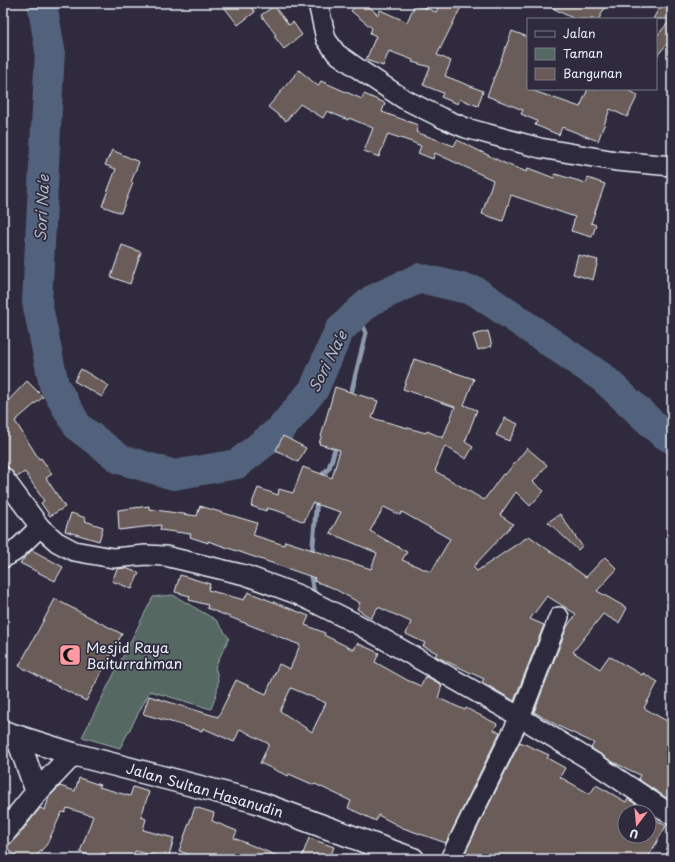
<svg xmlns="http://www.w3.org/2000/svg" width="675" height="862" font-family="'Playpen Sans',sans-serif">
<rect width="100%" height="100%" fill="#2f2a3d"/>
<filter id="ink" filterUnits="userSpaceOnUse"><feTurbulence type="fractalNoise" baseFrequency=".025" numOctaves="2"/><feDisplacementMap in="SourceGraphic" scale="8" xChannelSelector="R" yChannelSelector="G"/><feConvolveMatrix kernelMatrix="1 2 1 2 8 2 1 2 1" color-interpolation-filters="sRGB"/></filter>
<g filter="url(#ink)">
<path fill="#556862" stroke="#9eacad" d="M173,595L216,620L229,638L215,667C221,684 217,693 211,709L150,691L120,748L82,737L153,597Z"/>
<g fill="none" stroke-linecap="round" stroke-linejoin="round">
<g stroke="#8e9bae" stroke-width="5">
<path d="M350,398L366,333L357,313"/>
<path d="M321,480L322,475L329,468L337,443"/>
<path d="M312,556L317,498"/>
<path d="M310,571L315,598"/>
</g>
<path stroke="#52627c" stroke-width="30" d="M42,3L50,50L37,302L54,385L78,427L120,459L174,475L237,464L280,430L314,389L339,331L357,313L372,300L420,278L475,291L603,378L661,432L672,439"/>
</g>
<g fill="#6a5b58" stroke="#e8f1f8" fill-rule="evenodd">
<path d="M221,3H248L255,12L238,25Z"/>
<path d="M358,3H365L378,15L380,10L407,22L415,4L436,12L440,3H463L437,55L451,61L445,76L483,91L478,106L460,99L458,104L441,97L443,93L423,85L430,67L412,62L413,60L389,51L383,66L366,60L376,36L370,33L372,28L351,11Z"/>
<path d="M543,3H607L599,19H574Z"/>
<path d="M662,3H672V14L669,19H653Z"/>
<path d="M274,6L289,25L293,22L302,35L284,49L274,36L276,35L261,15Z"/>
<path d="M672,18V38L656,57V37Z"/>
<path d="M512,31L528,37V89L580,107L588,89H625L638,95L627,117L610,109L598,141L562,127L559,135L535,125L537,121L521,114L523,110L487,96Z"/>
<path d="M299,70L318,86L321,81L362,99L364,94L385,103L382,112L418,125L416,132L454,146L457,140L504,163L527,172L528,168L554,178L555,174L586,183L588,178L605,184L591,223L596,225L592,237L571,231L575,217L511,195L503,221L482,214L493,180L435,153L433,159L418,153L421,146L412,142L388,134L379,157L364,151L373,128L349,118L348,120L327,111L323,118L300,104L286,121L268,107Z"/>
<path d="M112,150L139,162L131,182L133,183L121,213L102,206L116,169L105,165Z"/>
<path d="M122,245L141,252L130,284L111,277Z"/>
<path d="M578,255L598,260L593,280L573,274Z"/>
<path d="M488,331L492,346L478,350L473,335Z"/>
<path d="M414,359L474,379L464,405L477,410L465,442L473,447L466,459L445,446L435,471L484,500L503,474L505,475L527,448L547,465L533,482L544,491L530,506L516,492L500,515L513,524L473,567L477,571L529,536L586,577L605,557L617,569L597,591L627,608L619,623L603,614L573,652L600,669L609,656L642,675L643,673L658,682L644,708L672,724V793L668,799L638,779L640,775L611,761L591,748L594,743L558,726L534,712L567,627L576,614L547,596L530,619L544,625L514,701L482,682L484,679L435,656L437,653L423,646L425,643L406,634L411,622L378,607L371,618L357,609L360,603L331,587L314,581L315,578L208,541V543L190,537L191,534L160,530L161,525L119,530L118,510L149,506V509L197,516L200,506L257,523L253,535L284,545L285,541L371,569L377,553L330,533L341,512L312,503L304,522L281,512L267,508L266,511L251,506L258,488L278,495L279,489L293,493L303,467L332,478L340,450L319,444L335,387L378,401L372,418L426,433L427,431L443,438L455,407L403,389ZM384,507L400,515L402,512L450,539L431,572L402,560L407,552L370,531Z"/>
<path d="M81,369L109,386L102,397L74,381Z"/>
<path d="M27,381L43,397L15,421L39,459L41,458L52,474L46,478L65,507L50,516L41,503L44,501L25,472L17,477L8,467L3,466V401L5,404Z"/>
<path d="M505,418L518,424L509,441L496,435Z"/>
<path d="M283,436L306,448L298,462L276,450Z"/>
<path d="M71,513L86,518L85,521L103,527L99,541L65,531Z"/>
<path d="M560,514L582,546L578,550L548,522Z"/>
<path d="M32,550L63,567L55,581L20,563Z"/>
<path d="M125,568L139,573L132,589L112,581L117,569Z"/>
<path d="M180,575L210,584L208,590L244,600L248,592L309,616L305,625L325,633L324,635L354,650L357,643L379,653L375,662L407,680L421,686L426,676L442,685L438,698L465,710L466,708L497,724L494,730L500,732L446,843L403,828L378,815L376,821L348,808L351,801L315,784L314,785L289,774L288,776L260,763L269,744L240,729L234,742L203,728L202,731L143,714L149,696L218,717L236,680L266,694L279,664L290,669L300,645L207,608L208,605L189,600L190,596L175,592ZM291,688L326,703L312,732L280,711Z"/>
<path d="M55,599L122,634L86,701L19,666Z"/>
<path d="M520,742L549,755L547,758L565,768L560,777L590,794L596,785L626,802L628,799L648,812H625V836H649V813L656,817L655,819L666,826L647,859H462Z"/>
<path d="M79,778L100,785L99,787L130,796L133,787L149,792L141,817L146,819L143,830L174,838L168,859L135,851L133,859H120L102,853L99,859L80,852L93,816L67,808L65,813L62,812L47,844L34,859H20L4,846L8,845L19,835L40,808L45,810L49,797L60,786L75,791Z"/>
<path d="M195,807L214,813L212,821L237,831L234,838L285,859H203L179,851Z"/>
<path d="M309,838L334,847L329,859H301Z"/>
</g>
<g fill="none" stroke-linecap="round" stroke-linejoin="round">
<g stroke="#e8f1f8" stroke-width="22">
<g id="street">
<path d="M318,3L326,39L336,53L363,72L404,99L442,118L466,128L540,148L616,161L672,166"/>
<path d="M3,477L40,527L57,542L74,551L113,558L146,555L165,556L245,575L299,595L357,624L520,717L593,762L672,815"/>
<path d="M3,558L14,552L40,527"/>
<path d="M450,859L520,717L559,617"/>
</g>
</g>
<g stroke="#e8f1f8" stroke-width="25">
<g id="secondary">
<path d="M17,737L37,792"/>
<path d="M3,834L37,792L73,754"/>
</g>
</g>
<g stroke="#e8f1f8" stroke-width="25">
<path id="highway" d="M3,732L73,754L254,801L413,859"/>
</g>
<use href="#street" stroke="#2f2a3d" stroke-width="19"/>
<use href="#secondary" stroke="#2f2a3d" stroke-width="22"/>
<use href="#highway" stroke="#2f2a3d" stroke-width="22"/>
</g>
</g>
<defs>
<g id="mosque-square" transform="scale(1.15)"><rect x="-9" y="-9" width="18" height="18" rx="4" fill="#ff9aa2" stroke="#2f2a3d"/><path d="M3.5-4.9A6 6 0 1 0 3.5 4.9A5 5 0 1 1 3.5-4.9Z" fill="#111"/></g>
</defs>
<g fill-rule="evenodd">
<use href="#mosque-square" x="70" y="655"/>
</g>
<g text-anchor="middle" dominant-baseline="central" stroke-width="3.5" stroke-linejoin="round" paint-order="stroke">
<g font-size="14" fill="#e8f1f8" stroke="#2f2a3d" text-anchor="start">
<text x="86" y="647">Mesjid Raya<tspan x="86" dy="16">Baiturrahman</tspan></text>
</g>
<g font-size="14" fill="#e8f1f8" stroke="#2f2a3d">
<text transform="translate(205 790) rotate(16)">Jalan Sultan Hasanudin</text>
</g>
<g font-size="15" font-style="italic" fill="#acb8c6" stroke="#2f2a3d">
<text transform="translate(41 208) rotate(-87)">Sori Na'e</text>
<text transform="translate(327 361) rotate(-63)">Sori Na'e</text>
</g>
</g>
<rect width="675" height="862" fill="none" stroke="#2f2a3d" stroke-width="16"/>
<rect x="8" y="8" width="659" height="846" fill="none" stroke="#e8f1f8" stroke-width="1.5" filter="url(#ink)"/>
<rect x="527" y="18" width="130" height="72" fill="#2f2a3d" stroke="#797a88"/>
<rect x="535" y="31" width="20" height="6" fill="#2f2a3d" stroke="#797a88"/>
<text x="563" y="38" font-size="12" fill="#e8f1f8">Jalan</text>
<rect x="535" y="48" width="20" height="12" fill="#556862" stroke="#797a88"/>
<text x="563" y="58" font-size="12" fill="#e8f1f8">Taman</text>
<rect x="535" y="68" width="20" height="12" fill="#6a5b58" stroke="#797a88"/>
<text x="563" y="78" font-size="12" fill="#e8f1f8">Bangunan</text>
<g transform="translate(637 824) rotate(196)"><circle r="19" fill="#2f2a3d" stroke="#797a88"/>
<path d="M0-3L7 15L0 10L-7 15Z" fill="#ff9aa2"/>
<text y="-6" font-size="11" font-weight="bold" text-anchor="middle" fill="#e8f1f8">U</text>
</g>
</svg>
